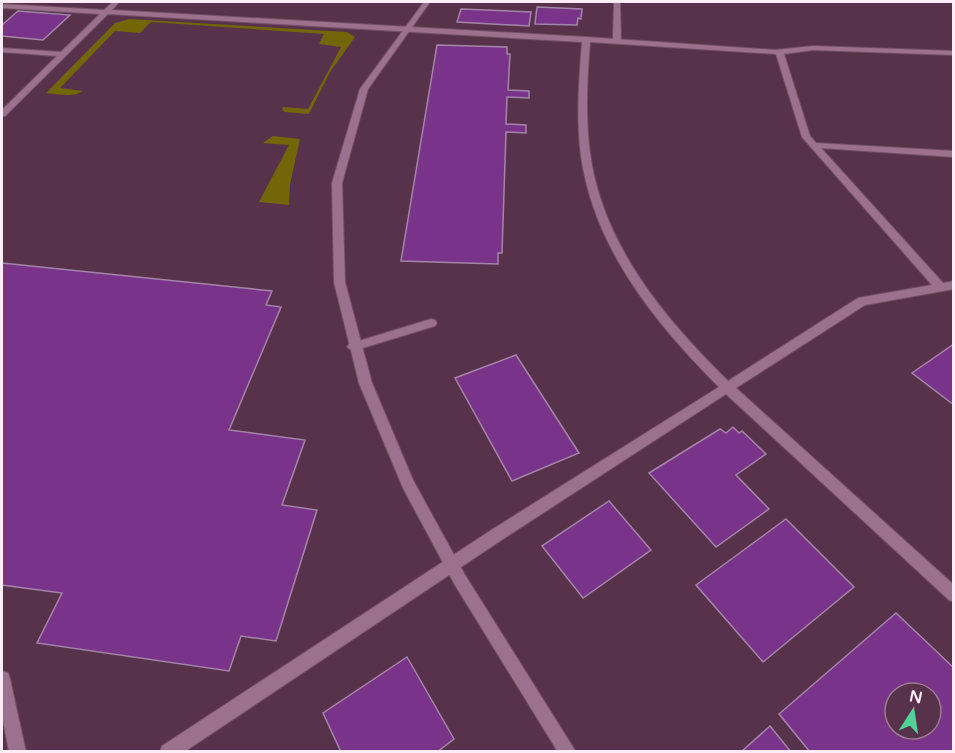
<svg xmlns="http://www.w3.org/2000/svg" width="955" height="753" font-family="'Varela Round',sans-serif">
<rect width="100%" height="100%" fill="#58324b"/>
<g fill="#736606">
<path d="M129,19L347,32L355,37L330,72L309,114L285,112L282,110L283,107L308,109L341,47L319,44L324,34L151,22L140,33L115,31L60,88L83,91C73,98 58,94 46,93L115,23Z"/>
<path d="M273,136L300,139L290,184L289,205L259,202L289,145L263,143Z"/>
</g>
<g fill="#793388" stroke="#a485aa" stroke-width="1.5" fill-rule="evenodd">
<path d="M537,7L582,9L581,19L578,18L577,25L535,24Z"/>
<path d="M461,9L531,12L529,26L457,22Z"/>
<path d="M18,11L70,15L43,40L2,36V25Z"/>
<path d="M437,45L507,47V54H510L508,90L529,91V98L507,97L506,124L526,125V133L506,132L502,253H498V264L401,261Z"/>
<path d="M2,263L272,291L266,305L281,307L229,430L305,440L282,505L317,510L276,641L241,636L229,671L37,643L62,593L2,585Z"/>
<path d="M954,344V405L912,373Z"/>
<path d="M516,355L579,453L512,481L455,378Z"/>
<path d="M733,427L739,433L742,431L766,454L736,475L769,509L716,547L649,473L720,429L726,433Z"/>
<path d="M609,501L651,550L583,598L542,546Z"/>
<path d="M786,519L854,587L763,662L696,585Z"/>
<path d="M896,613L954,668V752H810L779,714ZM895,693H931V729H895Z"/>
<path d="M407,657L454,739L437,752H341L323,713Z"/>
<path d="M770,726L791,752H741Z"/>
</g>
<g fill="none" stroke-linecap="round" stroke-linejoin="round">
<g stroke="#735067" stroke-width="2">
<g id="service">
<path d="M614,2H620L621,41L617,43L613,41Z"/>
<path d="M431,319L435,320L437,323L435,326L353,351L347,347L349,344Z"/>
</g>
</g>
<g stroke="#735067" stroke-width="2">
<g id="minor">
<path d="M113,2H119L112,10L586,37L775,50L813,46L954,51V55L813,50L784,54L810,136L816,143L954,151V157L821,148L943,283L954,281V289L865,305L736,388L954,585V602L949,600L726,394L503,539L184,752H160L162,746L493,529L719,387C655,323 594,248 581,156C576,118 579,80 582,42L108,14L5,116H2V110L57,56L2,52V48L61,52L100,14L2,8V4L104,10ZM590,42L776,54L802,137L932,285L858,298L728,381C664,318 602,244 590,153C585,116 587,79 590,42Z"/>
<path d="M2,671L8,673L10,679L26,752H9L2,715Z"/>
</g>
</g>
<g stroke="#735067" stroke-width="2">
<path id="tertiary" d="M424,2H430L368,89L342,183L345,282L372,383L413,480L465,575L576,752H558L455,585L403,488L359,383L334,282L332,183L360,89Z"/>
</g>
<use href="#service" fill="#9c718d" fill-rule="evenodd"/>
<use href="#minor" fill="#9c718d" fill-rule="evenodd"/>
<use href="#tertiary" fill="#9c718d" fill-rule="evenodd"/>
</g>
<rect width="955" height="753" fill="none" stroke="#ffecf7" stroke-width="6"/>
<g transform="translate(913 711) rotate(12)"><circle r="28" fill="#58324b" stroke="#9b7c90" stroke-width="1.5"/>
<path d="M0-4.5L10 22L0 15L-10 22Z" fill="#51d397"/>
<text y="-9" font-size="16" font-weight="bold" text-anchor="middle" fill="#ffecf7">N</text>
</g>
</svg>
